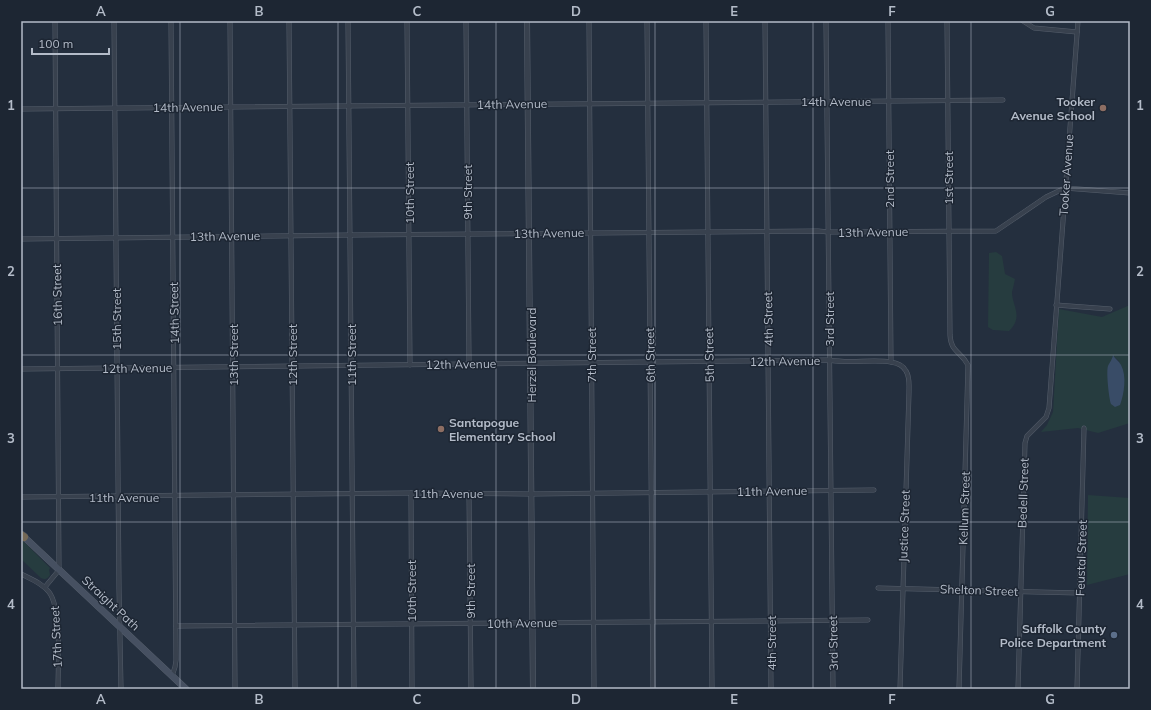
<svg xmlns="http://www.w3.org/2000/svg" width="1151" height="710" font-family="Mulish,sans-serif">
<rect width="100%" height="100%" fill="#242f3e"/>
<g fill="#263c3f" fill-rule="evenodd">
<path d="M996,252L1002,256L1005,274L1015,279C1014,284 1013,288 1012,292C1012,306 1024,316 1009,331L993,330L988,327L989,253Z"/>
<path d="M1130,305V423L1098,433L1078,428L1041,432L1047,425L1053,412L1059,309L1102,317ZM1113,356L1119,361L1124,383L1123,389L1109,395V378Z"/>
<path d="M1088,495L1130,498V574L1087,585Z"/>
<path d="M21,539L50,568L49,570L50,575C47,579 46,580 41,578L21,559Z"/>
</g>
<path fill="#394c67" d="M1113,355C1115,359 1119,361 1121,365C1127,376 1124,394 1120,405L1115,407L1111,404C1109,398 1106,372 1108,366C1110,362 1112,360 1113,355Z"/>
<g fill="none" stroke-linecap="round" stroke-linejoin="round">
<g stroke="#565f6c" stroke-width="5">
<g id="minor">
<path d="M114,21L119,588L121,689"/>
<path d="M171,21L176,660L175,667L172,676"/>
<path d="M230,21L235,689"/>
<path d="M289,21L295,689"/>
<path d="M348,21L354,689"/>
<path d="M407,21L410,365"/>
<path d="M466,21L469,363"/>
<path d="M589,21L594,689"/>
<path d="M647,21L653,689"/>
<path d="M706,21L712,689"/>
<path d="M765,21L771,689"/>
<path d="M826,21L833,689"/>
<path d="M888,21L891,362"/>
<path d="M947,21L950,335C951,353 961,351 968,365L959,689"/>
<path d="M1023,21L1034,28L1077,32"/>
<path d="M21,109L1003,100"/>
<path d="M21,239L350,235L818,231L829,232L996,231L1046,197L1065,188L1130,193"/>
<path d="M1056,305L1110,309"/>
<path d="M21,369L829,360C850,364 871,359 891,362C897,363 903,365 906,371C910,377 909,385 909,392L900,689"/>
<path d="M411,493L412,689"/>
<path d="M469,493L471,689"/>
<path d="M21,497L411,493L531,494L874,490"/>
<path d="M21,574C31,579 42,583 49,592C62,609 58,666 58,689"/>
<path d="M45,587L59,570L55,21"/>
<path d="M878,588L1080,593"/>
<path d="M176,626L868,620"/>
<path d="M1018,689L1025,443L1027,436L1046,417L1049,408L1078,21"/>
<path d="M1077,689L1084,428"/>
</g>
</g>
<g stroke="#565f6c" stroke-width="6">
<path id="tertiary" d="M527,21L533,689"/>
</g>
<g stroke="#565f6c" stroke-width="7">
<path id="secondary" d="M22,535L186,689"/>
</g>
<g stroke="#434c59" stroke-width="9">
<path id="motorway" d="M21,535L24,537"/>
</g>
<use href="#minor" stroke="#38414e" stroke-width="4"/>
<use href="#tertiary" stroke="#38414e" stroke-width="5"/>
<use href="#secondary" stroke="#465061" stroke-width="6"/>
<use href="#motorway" stroke="#746855" stroke-width="8"/>
</g>
<path fill="none" stroke="#b4bcc9" stroke-width="1" stroke-opacity="0.55" d="M180,21V689M338,21V689M496,21V689M655,21V689M813,21V689M971,21V689M21,188H1130M21,355H1130M21,522H1130"/>
<g fill="#8d6e63" stroke="#1d2633" stroke-width="1.5">
<circle cx="1103" cy="108" r="4"/>
<circle cx="441" cy="429" r="4"/>
</g>
<circle fill="#5c6f8a" stroke="#1d2633" stroke-width="1.5" cx="1114" cy="635" r="4"/>
<g text-anchor="middle" dominant-baseline="central" stroke-width="3" stroke-linejoin="round" paint-order="stroke">
<g font-size="12" fill="#b4bcc9" stroke="#1d2633">
<text x="836" y="101">14th Avenue</text>
<text transform="translate(512 104) rotate(-1)">14th Avenue</text>
<text transform="translate(188 107) rotate(-1)">14th Avenue</text>
<text transform="translate(1066 175) rotate(-86)">Tooker Avenue</text>
<text transform="translate(948 178) rotate(-90)">1st Street</text>
<text transform="translate(889 179) rotate(-90)">2nd Street</text>
<text transform="translate(467 192) rotate(-90)">9th Street</text>
<text transform="translate(409 193) rotate(-90)">10th Street</text>
<text transform="translate(873 232) rotate(-1)">13th Avenue</text>
<text transform="translate(549 233) rotate(-1)">13th Avenue</text>
<text transform="translate(225 236) rotate(-1)">13th Avenue</text>
<text transform="translate(57 295) rotate(-91)">16th Street</text>
<text transform="translate(174 313) rotate(-91)">14th Street</text>
<text transform="translate(116 319) rotate(-90)">15th Street</text>
<text transform="translate(768 319) rotate(-91)">4th Street</text>
<text transform="translate(829 319) rotate(-90)">3rd Street</text>
<text transform="translate(233 355) rotate(-90)">13th Street</text>
<text transform="translate(292 355) rotate(-90)">12th Street</text>
<text transform="translate(351 355) rotate(-90)">11th Street</text>
<text transform="translate(531 355) rotate(-90)">Herzel Boulevard</text>
<text transform="translate(591 355) rotate(-90)">7th Street</text>
<text transform="translate(650 355) rotate(-91)">6th Street</text>
<text transform="translate(709 355) rotate(-91)">5th Street</text>
<text transform="translate(785 361) rotate(-1)">12th Avenue</text>
<text transform="translate(461 364) rotate(-1)">12th Avenue</text>
<text transform="translate(137 368) rotate(-1)">12th Avenue</text>
<text transform="translate(772 491) rotate(-1)">11th Avenue</text>
<text x="448" y="493">11th Avenue</text>
<text transform="translate(1023 493) rotate(-88)">Bedell Street</text>
<text x="124" y="497">11th Avenue</text>
<text transform="translate(964 508) rotate(-88)">Kellum Street</text>
<text transform="translate(904 526) rotate(-88)">Justice Street</text>
<text transform="translate(1081 558) rotate(-88)">Feustal Street</text>
<text transform="translate(979 590) rotate(2)">Shelton Street</text>
<text transform="translate(411 591) rotate(-90)">10th Street</text>
<text transform="translate(470 591) rotate(-90)">9th Street</text>
<text transform="translate(111 603) rotate(43)">Straight Path</text>
<text transform="translate(522 623) rotate(-1)">10th Avenue</text>
<text transform="translate(56 637) rotate(-93)">17th Street</text>
<text transform="translate(771 643) rotate(-90)">4th Street</text>
<text transform="translate(833 643) rotate(-91)">3rd Street</text>
</g>
<g font-size="12" font-weight="bold" fill="#b4bcc9" stroke="#1d2633" text-anchor="end">
<text x="1095" y="101">Tooker<tspan x="1095" dy="14">Avenue School</tspan></text>
<text x="449" y="422" text-anchor="start">Santapogue<tspan x="449" dy="14">Elementary School</tspan></text>
<text x="1106" y="628">Suffolk County<tspan x="1106" dy="14">Police Department</tspan></text>
</g>
</g>
<rect width="1151" height="710" fill="none" stroke="#1d2633" stroke-width="44"/>
<path d="M32 48v6h77v-6" fill="none" stroke="#b4bcc9" stroke-width="2"/>
<text x="38" y="48" font-size="12" fill="#b4bcc9" stroke="#1d2633" stroke-width="3" paint-order="stroke">100 m</text>
<rect x="22" y="22" width="1107" height="666" fill="none" stroke="#b4bcc9" stroke-width="1.5"/>
<g font-size="13" text-anchor="middle" font-weight="bold" fill="#b4bcc9">
<text x="101" y="16">A</text>
<text x="259" y="16">B</text>
<text x="417" y="16">C</text>
<text x="576" y="16">D</text>
<text x="734" y="16">E</text>
<text x="892" y="16">F</text>
<text x="1050" y="16">G</text>
<text x="11" y="110">1</text>
<text x="1140" y="110">1</text>
<text x="11" y="276">2</text>
<text x="1140" y="276">2</text>
<text x="11" y="443">3</text>
<text x="1140" y="443">3</text>
<text x="11" y="609">4</text>
<text x="1140" y="609">4</text>
<text x="101" y="704">A</text>
<text x="259" y="704">B</text>
<text x="417" y="704">C</text>
<text x="576" y="704">D</text>
<text x="734" y="704">E</text>
<text x="892" y="704">F</text>
<text x="1050" y="704">G</text>
</g>
</svg>
